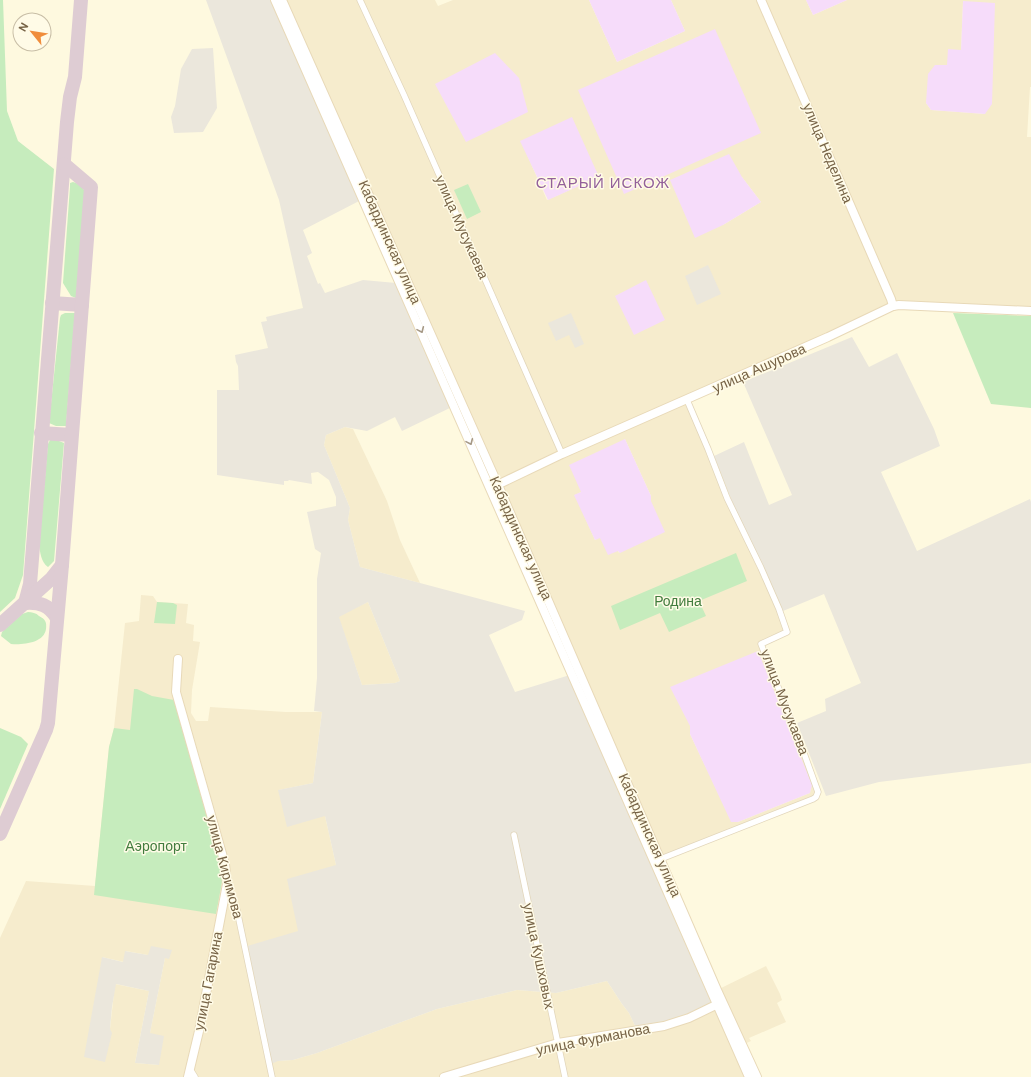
<svg xmlns="http://www.w3.org/2000/svg" width="1031" height="1077" font-family="'DM Sans',sans-serif">
<rect width="100%" height="100%" fill="#fef9df"/>
<g fill="#f6eccd" fill-rule="evenodd">
<path d="M282,0H435L438,6L453,0H589L617,62L685,31L671,0H806L813,15L847,0H1031V87H1030L1027,137H1031V311L899,305L687,400L787,632L761,644L817,795L660,859ZM963,2L985,114L931,110L926,103L935,65H947L961,50ZM521,141L599,177L547,200ZM742,177L761,202L723,225ZM625,439L651,496V501L619,553L618,551L600,537L595,540L575,495L581,492ZM758,652L811,785L810,793L738,822H732L690,734V726Z"/>
<path d="M345,427L353,429L387,501L400,540L420,583L360,567L348,520L350,508L324,445L326,435Z"/>
<path d="M141,595L153,596L157,602L188,604L186,623L194,625L193,641L200,642L192,690L191,713L196,721H208L210,707L286,712H322L313,783L279,790L325,816L336,865L298,931L278,1061L293,1060L317,1053L437,1009L517,990L556,993L607,981L622,1004L629,1013L637,1030L718,1005L749,1077H0V938L26,881L95,886L109,747L114,728L125,623L139,621ZM172,950L165,958L150,1033L159,1065L135,1063L149,991L115,984L110,1029L102,957L124,962L126,951L148,955Z"/>
<path d="M368,602L400,681L395,683L362,685L338,616Z"/>
<path d="M766,966L780,994L782,1000L777,1003L786,1022L749,1038L751,1041L742,1045L717,990Z"/>
</g>
<g fill="#ebe7dc" fill-rule="evenodd">
<path d="M206,0H275L454,406L402,431L395,417L367,431L345,427L326,435L324,445L350,508L348,520L360,567L525,611L522,620L489,635L515,692L573,674L718,1005L706,1011L637,1030L629,1013L622,1004L607,981L556,993L517,990L437,1009L317,1053L293,1060L278,1061L269,1065L244,947L298,931L287,879L336,865L325,816L287,827L278,790L313,783L322,712L314,711L317,678V579L321,553L315,549L307,512L336,506V497L329,480L318,472L311,473L312,484L289,480L288,481H284V485L217,475V390H239L238,366L236,362L235,355L268,348L261,322L267,321L266,317L303,308L279,200ZM361,200L396,283L363,280L325,293L320,283L318,284L307,256L312,253L303,230ZM368,602L400,681L395,683L362,685L339,617Z"/>
<path d="M213,48L217,108L203,132L174,133L171,117L175,106L181,69L192,49Z"/>
<path d="M708,265L721,294L697,305L685,276Z"/>
<path d="M571,313L584,344L575,348L569,335L556,341L548,323Z"/>
<path d="M852,337L869,367L897,353L934,429L940,446L881,472L917,551L1030,499L1031,502V763L879,782L826,796L797,723L826,711L825,699L861,683L824,594L783,611L739,519L714,456L744,442L769,505L792,495L743,382Z"/>
<path d="M151,946L172,950L169,959L165,958L150,1033L164,1036L159,1065L135,1063L149,991L116,984L112,1007L110,1029L112,1033L105,1062L84,1057L102,957L123,962L125,951L148,955Z"/>
</g>
<g fill="#f6dcfa">
<path d="M589,0H671L685,31L617,62Z"/>
<path d="M806,0H847L813,15Z"/>
<path d="M963,1L995,3L992,104L985,114L931,110L926,103L928,74L935,65H947L948,49L961,50Z"/>
<path d="M715,29L761,133L624,194L578,90Z"/>
<path d="M495,53L519,78L528,112L466,142L435,84Z"/>
<path d="M572,117L599,177L548,200L520,141Z"/>
<path d="M729,154L742,177L761,202L723,225L695,238L670,180Z"/>
<path d="M646,280L665,320L634,335L615,296Z"/>
<path d="M625,439L651,496V501L665,532L620,553L618,551L608,555L600,538L595,540L574,495L581,492L569,465Z"/>
<path d="M758,651L812,785L810,793L738,822H731L690,734V726L670,687Z"/>
</g>
<g fill="#c6ecbd">
<path d="M0,0H3L7,111L18,141L54,169L23,575L15,598L0,612Z"/>
<path d="M73,182L79,184L85,191L76,298L71,296L63,283L70,187V183Z"/>
<path d="M468,184L481,212L467,219L454,190Z"/>
<path d="M65,313H75L66,426H56L49,423L60,318L61,315Z"/>
<path d="M953,313L1031,316V408L991,404Z"/>
<path d="M54,439L64,443L54,561L48,567C41,562 40,552 39,544L48,444L50,440Z"/>
<path d="M736,553L747,581L699,601L706,616L669,632L660,613L620,630L611,606Z"/>
<path d="M157,602L173,603L177,605L175,624L154,623Z"/>
<path d="M28,612C32,612 36,613 39,616C45,619 47,622 46,629C44,643 23,645 11,644L1,636L2,632L22,614Z"/>
<path d="M134,689H137L152,696L174,700L222,870V882L216,914L94,895L109,747L114,728L130,730Z"/>
<path d="M0,728L21,737L28,744L0,809Z"/>
</g>
<g fill="none" stroke-linecap="round" stroke-linejoin="round">
<g stroke="#deccd3" stroke-width="14">
<path d="M52,303L82,305"/>
<path d="M41,433L71,435"/>
<path d="M25,603L30,584L67,122L70,97L75,77L81,0"/>
<path d="M25,603C40,602 49,605 57,618"/>
<path d="M0,625L51,579L62,565"/>
<path d="M0,834L46,730L48,723L62,565L91,187L64,164"/>
</g>
<g stroke="#e2d6bb" stroke-width="7">
<g id="street">
<path d="M360,0L404,95L562,454"/>
<path d="M514,835L565,1077"/>
<path d="M658,860L813,799L816,797L818,792L801,745L761,644L787,632L779,609L761,568L727,498L708,449L687,400"/>
<path d="M227,884L237,910L272,1077"/>
<path d="M190,1069L195,1077"/>
</g>
</g>
<g stroke="#e8d9b8" stroke-width="10">
<g id="secondary">
<path d="M275,0L749,1077"/>
<path d="M282,0L498,485L717,990L757,1077"/>
<path d="M761,0L891,299L893,306"/>
<path d="M493,487L562,454L828,337L893,306L899,305L1031,311"/>
<path d="M178,659L176,692L225,864L227,884L199,1031L188,1077"/>
<path d="M444,1077L558,1043L664,1026L689,1018L722,1002"/>
</g>
</g>
<use href="#street" stroke="#fff" stroke-width="5.5"/>
<use href="#secondary" stroke="#fff" stroke-width="8"/>
</g>
<defs><path id="oneway-chevron" d="M-2-3.5L2.5 0L-2 3.5" fill="none" stroke-width="1.6" stroke-linecap="round" stroke-linejoin="round"/></defs>
<g stroke="#a69986">
<use href="#oneway-chevron" transform="translate(421 330) rotate(66)"/>
<use href="#oneway-chevron" transform="translate(470 442) rotate(66)"/>
</g>
<g text-anchor="middle" dominant-baseline="central" stroke-width="3" stroke-linejoin="round" paint-order="stroke">
<g font-size="14" fill="#766245" stroke="#fffbe7">
<text transform="translate(828 153) rotate(67)">улица Неделина</text>
<text transform="translate(462 227) rotate(66)">улица Мусукаева</text>
<text transform="translate(390 242) rotate(66)">Кабардинская улица</text>
<text transform="translate(759 368) rotate(-24)">улица Ашурова</text>
<text transform="translate(521 538) rotate(66)">Кабардинская улица</text>
<text transform="translate(785 702) rotate(69)">улица Мусукаева</text>
<text transform="translate(650 835) rotate(66)">Кабардинская улица</text>
<text transform="translate(225 867) rotate(75)">улица Киримова</text>
<text transform="translate(539 956) rotate(78)">улица Кушховых</text>
<text transform="translate(208 981) rotate(-79)">улица Гагарина</text>
<text transform="translate(593 1039) rotate(-11)">улица Фурманова</text>
</g>
<g font-size="14" fill="#417c3d" stroke="#fffbe7">
<text x="678" y="601">Родина</text>
<text x="156" y="846">Аэропорт</text>
</g>
<g font-size="15" letter-spacing="1" fill="#93609a" stroke="#fffbe7">
<text x="603" y="183">СТАРЫЙ ИСКОЖ</text>
</g>
</g>
<g transform="translate(32 32) rotate(300)"><circle r="19" fill="#fffbe7" stroke="#c8bea6"/>
<path d="M0-3L7 15L0 10L-7 15Z" fill="#f08d3c"/>
<text y="-6" font-size="11" font-weight="bold" text-anchor="middle" fill="#766245">N</text>
</g>
</svg>
